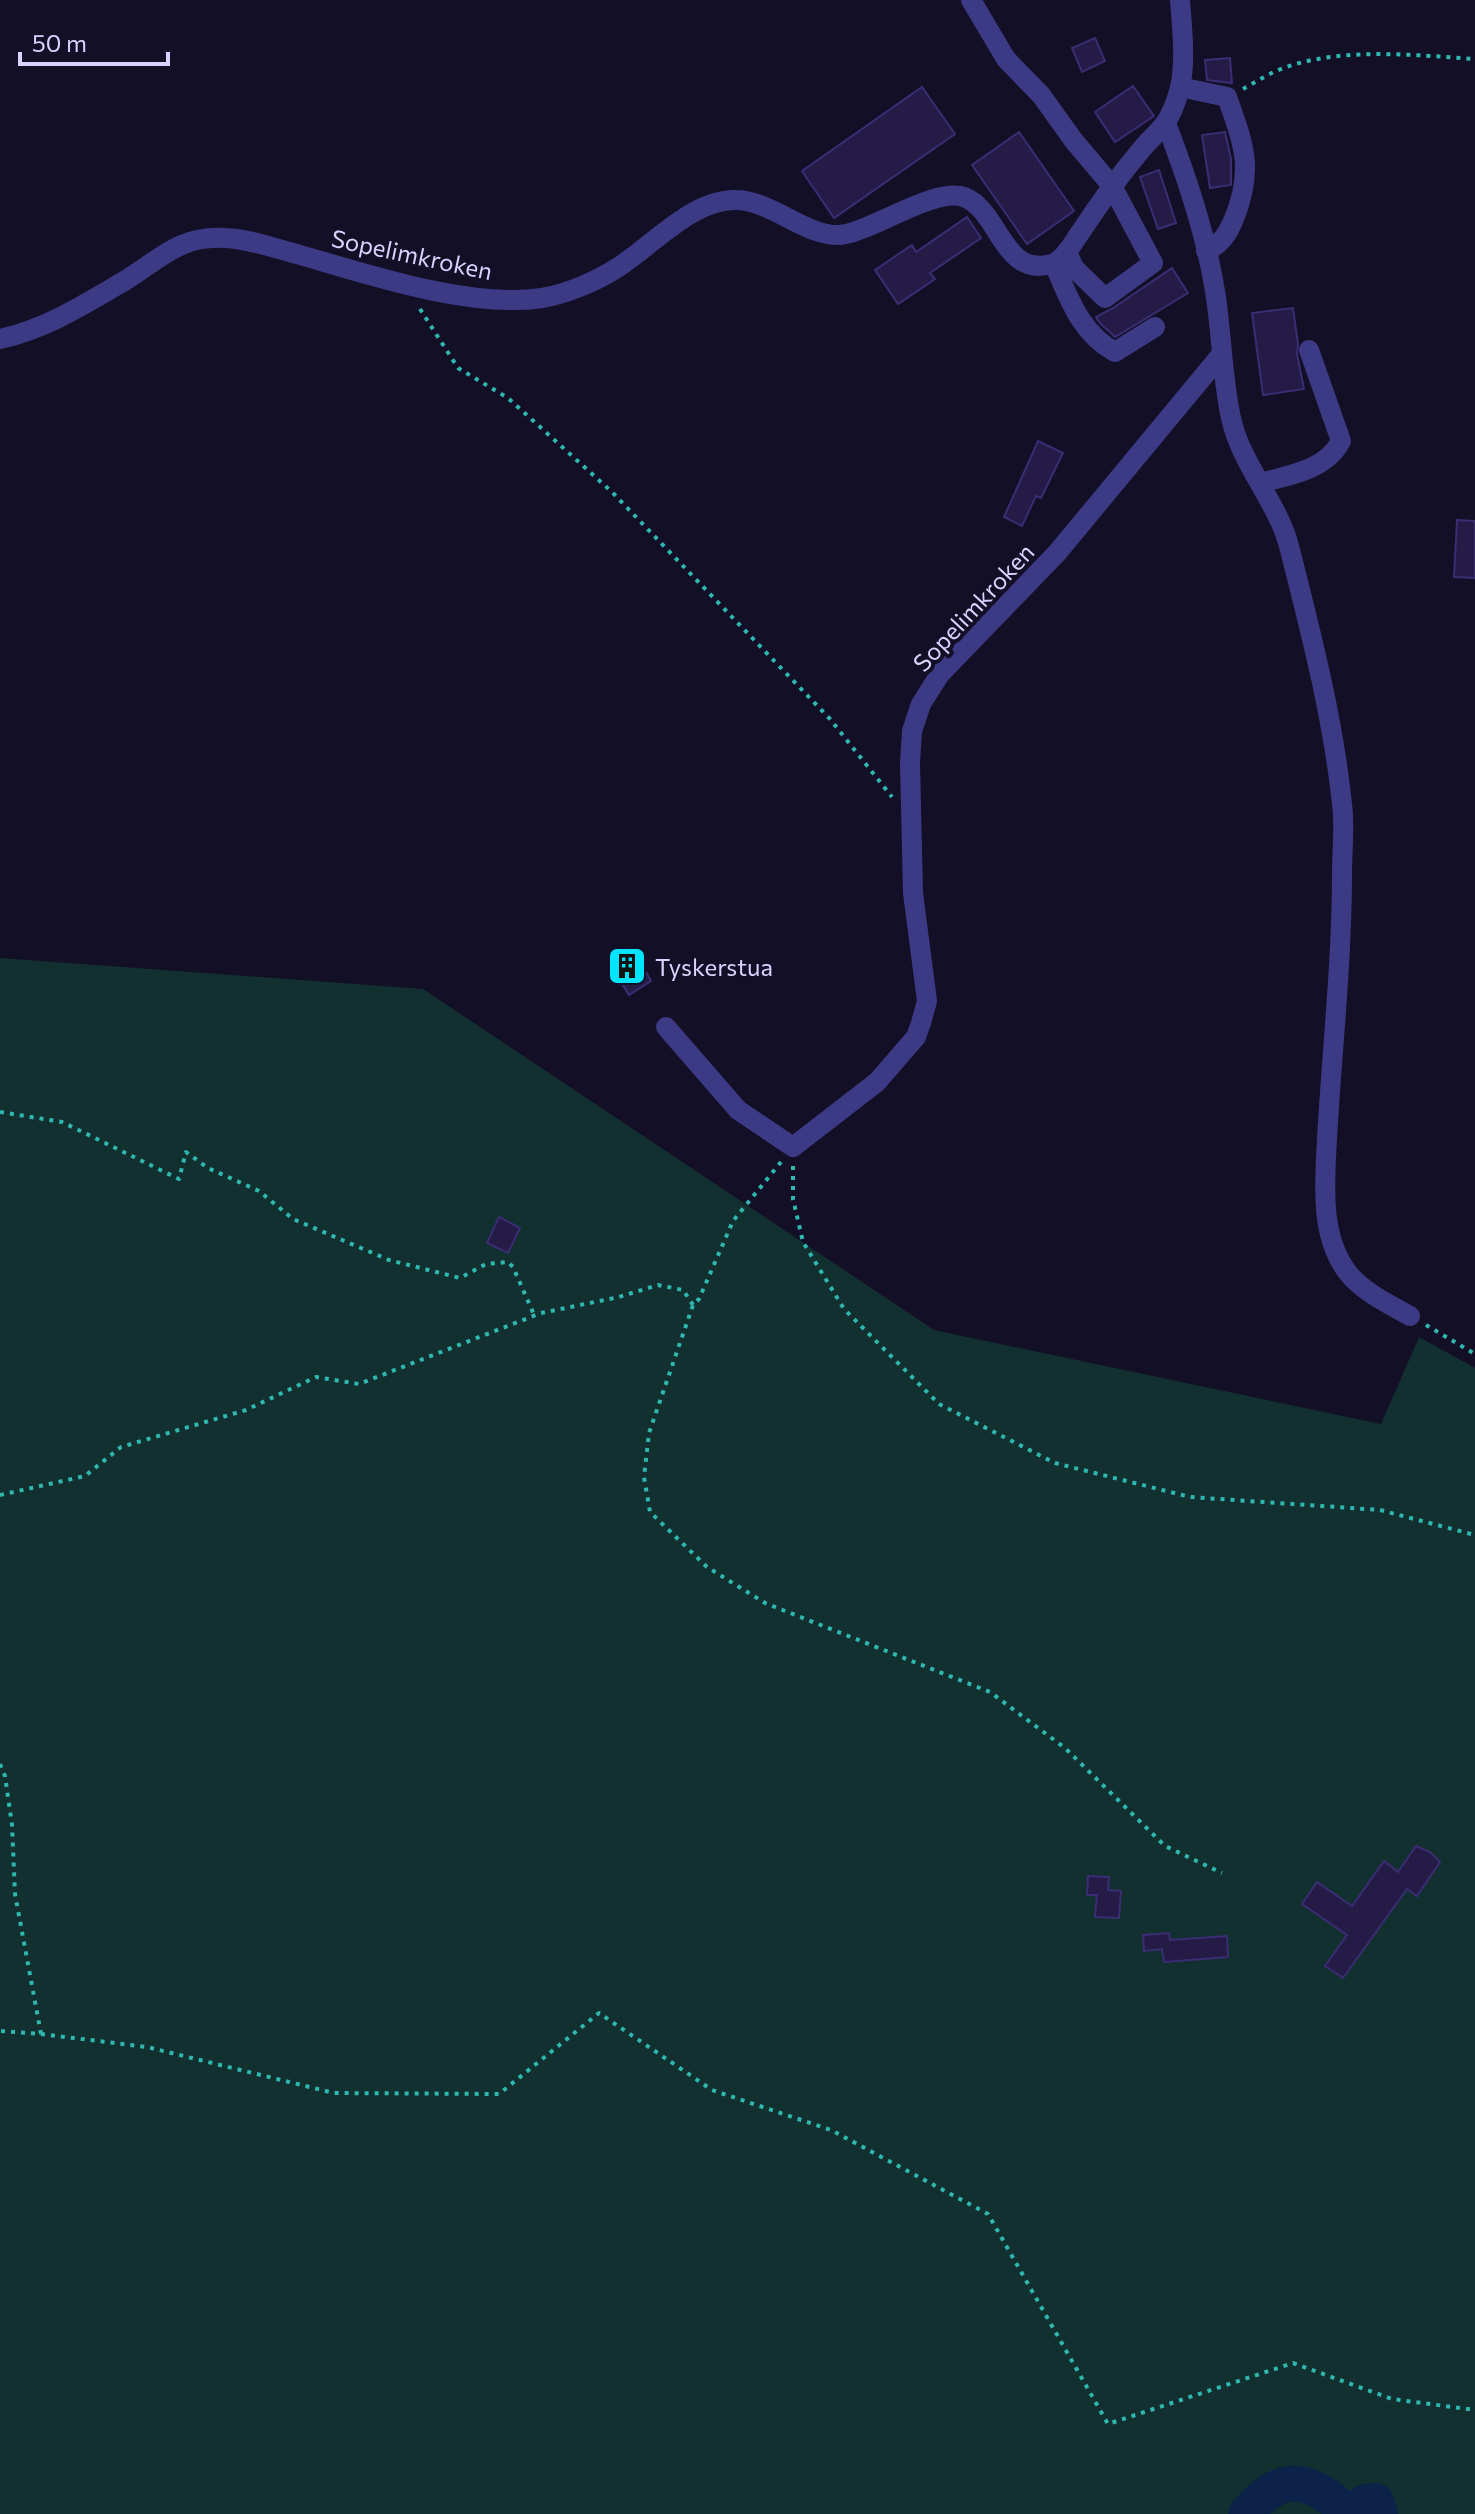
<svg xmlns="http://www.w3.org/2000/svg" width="1475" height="2514" font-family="Commissioner,sans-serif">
<rect width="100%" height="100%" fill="#130f26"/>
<path fill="#12302f" d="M0,958L423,989L934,1330L1381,1424L1419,1337L1475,1368V2514H0Z"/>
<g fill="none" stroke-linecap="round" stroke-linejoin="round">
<path stroke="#0c2248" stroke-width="36" d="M1246,2514C1270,2485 1294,2472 1329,2497C1337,2503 1340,2509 1349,2512L1366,2502L1376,2501L1380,2514"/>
</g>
<g fill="#241b47" stroke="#3b2d73" stroke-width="2">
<path d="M1095,38L1105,61L1082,72L1072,48Z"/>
<path d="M1230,58L1232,83L1207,80L1205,60Z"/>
<path d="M1133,86L1154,116L1115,142L1095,112Z"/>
<path d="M922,87L955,134L834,218L802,171Z"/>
<path d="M1019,132L1074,211L1027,244L972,165Z"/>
<path d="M1225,132L1231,159V185L1210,188L1202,135Z"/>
<path d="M1159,170L1176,223L1158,229L1140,177Z"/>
<path d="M967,217L981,238L930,273L935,279L898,304L875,270L912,245L916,252Z"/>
<path d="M1172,268L1188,293L1115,337L1100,323L1096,317L1113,308Z"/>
<path d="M1293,308L1298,344L1297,354L1304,389L1263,395L1252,313Z"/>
<path d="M1038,441L1063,453L1041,498L1036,496L1022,526L1004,517Z"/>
<path d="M1457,520L1475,521V578L1454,577Z"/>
<path d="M632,948L651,981L629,995L609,962Z"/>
<path d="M499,1217L520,1228L508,1253L487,1243Z"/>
<path d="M1416,1846L1430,1852L1440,1862L1417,1896L1407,1889L1343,1978L1325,1966L1347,1935L1302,1904L1317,1882L1352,1906L1384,1861L1398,1872Z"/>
<path d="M1088,1876L1109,1877L1108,1890L1121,1891L1119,1918L1095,1917L1097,1895H1087Z"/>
<path d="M1169,1933L1170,1940L1227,1936L1228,1957L1164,1962L1162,1949L1144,1951L1143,1935Z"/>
</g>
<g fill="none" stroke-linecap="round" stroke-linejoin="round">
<g stroke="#2fb8b0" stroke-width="4" stroke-dasharray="4 6" stroke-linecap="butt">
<path d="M1243,89C1254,83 1265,76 1276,71C1335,46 1413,55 1475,59"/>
<path d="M420,309L458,368L508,398L612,492L830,719L892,797"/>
<path d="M0,1112L62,1122L179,1179L186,1152L208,1168L259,1191L293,1219L389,1260L460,1278L486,1264L508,1262L513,1267L535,1317"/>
<path d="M781,1162L733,1221L699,1299L693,1305L649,1433L644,1477L650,1512L707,1567L765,1603L990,1692L1065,1748L1165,1846L1222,1873"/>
<path d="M793,1166V1199L803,1242L844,1309L939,1404L1055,1463L1190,1497L1380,1510L1475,1535"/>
<path d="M1426,1325L1475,1354"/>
<path d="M0,1495L85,1476L121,1447L246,1410L316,1377L359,1384L541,1313L619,1297L658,1285L683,1290L693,1305"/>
<path d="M0,1764L5,1776L12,1825L15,1894L41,2034L0,2031"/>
<path d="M41,2034L147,2047L334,2093L499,2094L599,2013L712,2090L831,2130L988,2214L1108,2424L1293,2363L1392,2399L1475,2410"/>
</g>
<g stroke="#3d3a85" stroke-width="20">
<path d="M971,0L1006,59L1041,95L1074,141L1112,186L1153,263L1105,298L1074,268L1067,252"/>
<path d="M1180,87L1227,97C1244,145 1254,169 1234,219C1228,233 1221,245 1206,251"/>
<path d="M1166,123C1188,181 1209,243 1217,305C1222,343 1223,381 1231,418C1241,465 1279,503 1290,550C1311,633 1333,718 1342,804C1345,826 1342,851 1342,873C1342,962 1332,1050 1327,1138C1325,1183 1319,1235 1348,1273C1363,1292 1389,1304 1410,1316"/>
<path d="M1054,264C1069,298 1080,333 1115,352L1155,327"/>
<path d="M0,339C46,329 85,304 126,280C160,259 180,235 225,238C249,239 274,248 297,254C367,274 470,309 542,298C566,294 595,282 617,268C652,246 692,199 736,200C773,200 811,242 846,234C876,228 937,187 964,197C999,210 1003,278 1051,264C1064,260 1072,244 1080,233C1099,204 1119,176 1141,150C1149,140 1159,132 1166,122C1172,113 1177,99 1180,88C1186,60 1182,28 1180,0"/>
<path d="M1260,483C1290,475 1326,470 1341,441L1309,350"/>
<path d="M666,1027L738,1110L793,1147L877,1082L916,1037L921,1023L927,1001L913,893L910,763L912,731L921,704L940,674L1057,553L1221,355"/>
</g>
</g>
<defs>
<g id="building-square" transform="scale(2)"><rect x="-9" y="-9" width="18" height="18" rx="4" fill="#00e5ff" stroke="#130f26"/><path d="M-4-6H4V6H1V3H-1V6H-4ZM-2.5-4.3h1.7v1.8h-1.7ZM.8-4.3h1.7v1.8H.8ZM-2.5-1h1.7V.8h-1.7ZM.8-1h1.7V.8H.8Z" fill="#111"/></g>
</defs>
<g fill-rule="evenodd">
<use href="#building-square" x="627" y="966"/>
</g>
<g text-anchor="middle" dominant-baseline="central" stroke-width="8" stroke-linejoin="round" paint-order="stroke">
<g font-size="24" fill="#d9d4ff" stroke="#130f26">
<text transform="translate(412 254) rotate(12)">Sopelimkroken</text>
<text transform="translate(973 607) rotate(-47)">Sopelimkroken</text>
</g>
<g font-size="24" fill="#d9d4ff" stroke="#130f26" text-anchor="start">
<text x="655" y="966">Tyskerstua</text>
</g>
</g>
<path d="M20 52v12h148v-12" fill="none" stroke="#d9d4ff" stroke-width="4"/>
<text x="32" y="52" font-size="24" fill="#d9d4ff" stroke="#130f26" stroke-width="6" paint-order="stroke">50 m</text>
</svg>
